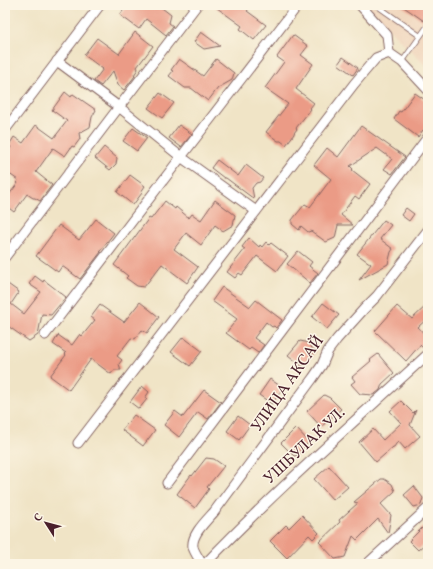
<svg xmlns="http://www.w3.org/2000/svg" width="433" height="569" font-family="Vollkorn,serif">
<rect width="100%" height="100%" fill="#fcf5e5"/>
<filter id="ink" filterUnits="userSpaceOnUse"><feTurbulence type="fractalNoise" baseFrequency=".025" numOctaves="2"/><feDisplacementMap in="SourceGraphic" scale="8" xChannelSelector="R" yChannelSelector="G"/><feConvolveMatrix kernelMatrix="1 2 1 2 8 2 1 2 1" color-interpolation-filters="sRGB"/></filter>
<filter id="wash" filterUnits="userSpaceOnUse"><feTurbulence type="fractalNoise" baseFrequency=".012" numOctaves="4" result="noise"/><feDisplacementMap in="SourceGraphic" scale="16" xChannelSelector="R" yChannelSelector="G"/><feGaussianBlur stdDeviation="0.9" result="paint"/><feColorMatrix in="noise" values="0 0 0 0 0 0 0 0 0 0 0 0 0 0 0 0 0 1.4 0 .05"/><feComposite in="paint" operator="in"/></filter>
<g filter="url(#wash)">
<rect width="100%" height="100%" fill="#f0e4c6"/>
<path fill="#f0d5bc" d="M365,5H428V68Z"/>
<g id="blocks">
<g fill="#eb9b86">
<path d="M127,5H158L171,15L169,23L173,26L166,35L146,19L139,29L120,15Z"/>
<path d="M213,5H252L247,11L266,25L254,40L240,29L242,26Z"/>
<path d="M401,5H428V15L424,21Z"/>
<path d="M135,32L153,46L137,67L138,69L134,75L135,76L124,90L118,85L113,71L101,86L94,81L103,69L84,55L97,38L119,54Z"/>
<path d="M201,32L220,46L204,49L194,42Z"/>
<path d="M293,35L308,46L301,55L313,64L296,89L314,103L310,108L311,109L296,128L297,129L294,133V134L286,145L281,141H278L266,132L288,104L265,88L284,62L277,57Z"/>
<path d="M343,57L358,68L353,75L338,64Z"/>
<path d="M179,59L203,76L216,59L234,73L232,80L218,88L208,101L191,88H185L169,76L173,71L171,70Z"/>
<path d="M65,92L71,97L73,94L96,110L92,117L90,127L79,133L80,139L74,147L72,146L65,156L53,148L36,172L52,185L40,201L35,198H33L27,194L14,212L5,205V200L18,183L17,182L18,180L5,171V155L11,147L9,145L14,137L23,143L36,125L54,138L67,121L52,110Z"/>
<path d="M160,93L174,103L162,118L148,108Z"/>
<path d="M415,93L428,102V131L426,132L423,130L418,137L394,119L399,111L401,112Z"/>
<path d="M179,125L192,134L181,147L169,138Z"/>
<path d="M361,126L405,157L392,174L384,169L392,159L377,148L350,166L353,169L352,170L370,184L359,199L355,196L341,215L353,225H338L335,238L326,242L311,231L308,232L301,226L299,230L292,224V220L305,204L310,207L331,179L314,165L327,148L338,157Z"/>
<path d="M133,128L147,138L137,151L123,141Z"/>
<path d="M104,147L117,158L116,164L110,170L95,158Z"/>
<path d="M217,160L238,176L246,165L263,178L260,182L256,183L252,188L254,199L226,178H224L211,168Z"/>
<path d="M130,175L145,186L141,192L142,193L133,205L117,192Z"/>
<path d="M215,200L235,215L233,225L223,231L215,225L201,245L186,233L174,249L198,267L187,283L162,264L144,287L137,286L126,278L128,276L114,265L149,218L151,219L165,201L175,209L176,207L189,218L192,214L201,220Z"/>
<path d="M406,208L414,214L409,221L401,215Z"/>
<path d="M96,219L114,233L100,251L101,252L80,279L62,266L58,272L36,256L59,225L79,240Z"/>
<path d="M384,220L391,225L380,239L393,249L391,252L388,264L359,280L371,264L357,254Z"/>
<path d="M249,238L259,247L260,245L262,247L266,242L269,245L271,243L288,256L277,271L257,256L242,275L239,273L235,278L227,272L245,249L242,247Z"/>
<path d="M298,251L312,262L309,266L318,273L310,283L287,264Z"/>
<path d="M35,276L43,282L44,280L66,297L51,315L42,314L38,335L29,341L5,324V282L19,292L11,304L24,314L41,292L29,284Z"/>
<path d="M222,287L250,307L256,300L282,320L276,328L274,326L272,327L266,322L254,338L264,345L258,353L251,348L249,350L226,333L237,319L212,301Z"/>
<path d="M140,302L159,317L147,333L142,330L135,339L131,338L117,356L122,360L119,364L121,370H114L111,374L91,359L69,390L50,376L66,355L65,354L66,353L53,344L58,335L72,345L80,334L82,336L95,320L91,317L100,305L124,322Z"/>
<path d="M323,303L339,315L327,329L312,317Z"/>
<path d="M428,304V318L418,327L428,338V348L424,349L420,345L406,361L375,331L397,306L412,319Z"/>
<path d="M183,337L202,351L190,366L171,352Z"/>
<path d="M300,341L310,343L312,349L316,351L303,367L288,355Z"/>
<path d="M378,354L394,373L382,384L380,390L375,394L373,395L360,394L351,384L355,381L352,377L371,361L370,360Z"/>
<path d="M270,379L283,388L272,404L259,395Z"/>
<path d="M142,386L149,392L145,398L147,399L139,409L130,402Z"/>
<path d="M204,390L221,402L208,419L198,412L179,437L164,425L175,411L183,417Z"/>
<path d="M324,395L330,398L341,409L321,427L307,411Z"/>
<path d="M401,401L413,413L416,410L410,425L420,436L405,449L398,441L394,447H393L376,462L359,442L373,429L383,440L401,423L390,411Z"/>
<path d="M134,415L155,430L143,446L122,430Z"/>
<path d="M238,416L250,425L239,440L227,431Z"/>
<path d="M296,428L309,442L301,450L299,455L294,456L281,443Z"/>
<path d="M206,458L214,459L224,466L207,487L209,489L195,508L177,494L191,475L192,476Z"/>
<path d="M329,466L348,487L333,500L314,479Z"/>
<path d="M381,479H384L392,484L395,491L381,504L391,515L388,533L378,519L357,540L353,536L345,557L335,559L319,542L340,522L339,520L358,503L354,502Z"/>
<path d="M414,486L423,498L421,505L414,507L404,495Z"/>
<path d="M302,515L319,533L313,539L309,535L287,558L270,541L286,525L289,528Z"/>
<path d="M428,522V541L418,550L409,541Z"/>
</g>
</g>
</g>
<g filter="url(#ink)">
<use href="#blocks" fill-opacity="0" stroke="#846461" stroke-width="1"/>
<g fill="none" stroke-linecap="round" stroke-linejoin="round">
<g stroke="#846461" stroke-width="6">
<g id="service">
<path d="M376,5L420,36"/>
<path d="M402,62L426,28L428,29"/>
</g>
</g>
<g stroke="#846461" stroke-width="11">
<g id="minor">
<path d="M360,5L387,35L389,53"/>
<path d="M57,61L119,107L197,5"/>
<path d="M5,130L100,5"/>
<path d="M256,211L181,157L298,5"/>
<path d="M5,257L119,107L181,157L45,335"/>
<path d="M78,443L354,84L376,58L389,53L402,62L428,90"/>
<path d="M167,483L428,137"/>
<path d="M202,564C200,560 194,552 193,547C191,535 206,521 214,512L313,378L322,365L328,351L337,339L364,309L377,296L428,230"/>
<path d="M205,564C276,490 353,423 428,354"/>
<path d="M367,564L428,508"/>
</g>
</g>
<use href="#service" stroke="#fff" stroke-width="4.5"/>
<use href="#minor" stroke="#fff" stroke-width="9"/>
</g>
</g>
<g text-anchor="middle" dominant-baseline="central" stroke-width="3" stroke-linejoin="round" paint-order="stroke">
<g font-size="16" fill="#4a1f2b" stroke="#fcf5e5">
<text transform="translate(288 384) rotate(-55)">УЛИЦА АКСАЙ</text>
<text transform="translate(305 446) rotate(-43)">УШБУЛАК УЛ.</text>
</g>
</g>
<rect width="433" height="569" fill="none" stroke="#fcf5e5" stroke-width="20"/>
<g transform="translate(46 523) rotate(306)" stroke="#fcf5e5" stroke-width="3" paint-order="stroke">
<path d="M0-3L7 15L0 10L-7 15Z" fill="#4a1f2b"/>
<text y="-6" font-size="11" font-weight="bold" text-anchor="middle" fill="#4a1f2b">С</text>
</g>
</svg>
